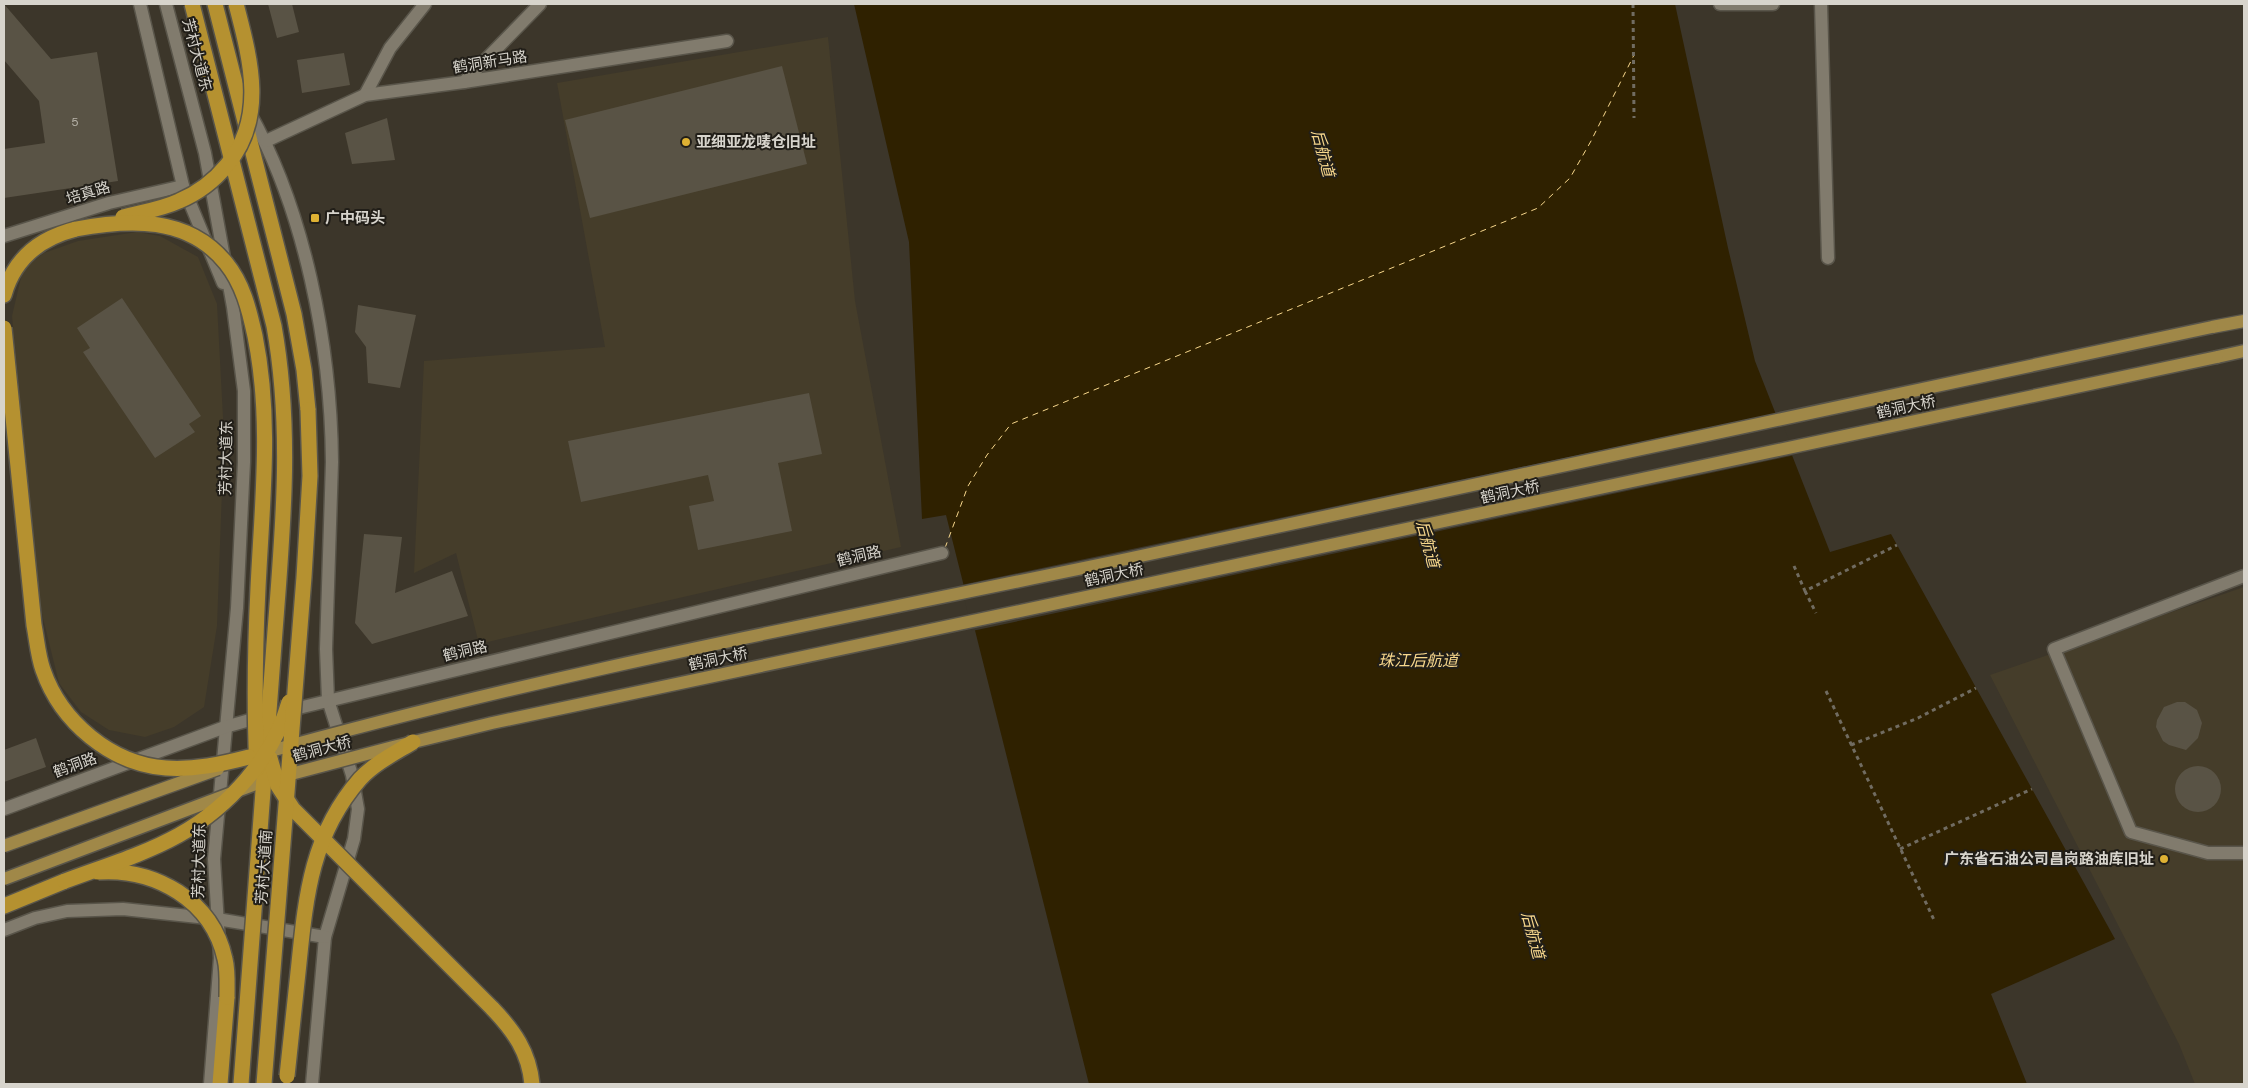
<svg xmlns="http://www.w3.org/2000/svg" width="2248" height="1088" font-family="'DM Sans','Noto Sans SC',sans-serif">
<rect width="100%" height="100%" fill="#3c362a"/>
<g fill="#453d2a">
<path d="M828,37L855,301L901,547L479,644L456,553L414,573L424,361L605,347L557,83Z"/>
<path d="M137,232L160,236L198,257L217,304L224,436L217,626L204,707L174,727L145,737L109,730L81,712L59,683L40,606L12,316L23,269L44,253L78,241Z"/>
<path d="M2244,587V1084H2195L2179,1044L1990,675Z"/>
</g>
<path fill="#2f2100" d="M854,4H1675L1728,248L1755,361L1830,552L1891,534L2115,939L1991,994L2027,1084H1089L946,515L922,519L909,242Z"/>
<path fill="#3c362a" d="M1778,413L1795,455L972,631L961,585Z"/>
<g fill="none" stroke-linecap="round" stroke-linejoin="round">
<path stroke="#f7d78c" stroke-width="1" stroke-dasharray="6 5" stroke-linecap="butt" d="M945,548L968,486L987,455L1011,424L1538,208L1570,178L1591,141L1634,55"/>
</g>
<g fill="#595345">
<path d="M4,4L51,59L97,52L118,181L4,198V149L45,143L39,101L4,60Z"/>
<path d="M268,4H292L299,32L277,38Z"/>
<path d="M344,53L350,85L302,93L297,60Z"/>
<path d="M782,66L807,164L590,218L565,120Z"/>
<path d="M387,118L395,160L352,164L345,133Z"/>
<path d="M122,298L201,416L189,424L195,432L155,458L83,352L90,348L77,328Z"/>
<path d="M358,305L416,315L400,388L368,383L366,347L355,332Z"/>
<path d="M809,393L822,454L778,463L792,531L698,550L689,506L714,501L708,475L581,502L568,441Z"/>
<path d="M364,534L402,537L395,593L452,571L468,616L372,644L355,623Z"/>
<path d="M2177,702H2185L2197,710L2202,723L2198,738L2186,750L2169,745L2163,741L2156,727L2157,720L2164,707Z"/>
<path d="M36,738L46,767L4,782V750Z"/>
<circle cx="2198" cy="789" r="23"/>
</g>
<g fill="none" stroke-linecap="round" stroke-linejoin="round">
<g stroke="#59554a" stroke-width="15">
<g id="minor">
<path d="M140,4L183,186L223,283"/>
<path d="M166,4L205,153L233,307L244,391V462L237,608L214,859L220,958L210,1084"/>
<path d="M1720,4H1773"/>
<path d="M1821,4L1828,258"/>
<path d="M464,82L540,4"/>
<path d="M365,95L390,48L425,4"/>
<path d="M247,108C305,209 331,346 332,462L326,649L328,700L352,775L358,809L354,839L325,937L312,1084"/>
<path d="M266,141L365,95L464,82L727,41"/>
<path d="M4,236L109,203L183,186"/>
<path d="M2244,576L2054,649L2131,832L2208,853H2244"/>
<path d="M286,711L942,553"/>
<path d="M4,809L225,727L264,716"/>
<path d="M4,930L35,918L67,911L123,909L217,919L325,937"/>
</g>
</g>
<g stroke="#59554a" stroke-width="15">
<g id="major">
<path d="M2212,327L2244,321"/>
<path d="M2217,357L2244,351"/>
</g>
</g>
<g stroke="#59554a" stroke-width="18">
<g id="highway">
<path d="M215,4L294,314L304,370L308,410"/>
<path d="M4,295C14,259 40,238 76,229"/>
<path d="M4,906L65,881"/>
<path d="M492,1008C514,1031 529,1052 532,1084"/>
<path d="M220,1084L227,997"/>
</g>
</g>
<g stroke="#716c61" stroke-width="3" stroke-dasharray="4 4" stroke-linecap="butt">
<path d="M1633,4L1634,118"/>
<path d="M1794,566L1805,591L1897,545"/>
<path d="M1805,591L1816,613"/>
<path d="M1826,691L1935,922"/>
<path d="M1851,745L1918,718L1976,688"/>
<path d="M1900,849L2032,789"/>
</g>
<use href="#minor" stroke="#817b6d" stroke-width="12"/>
<use href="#major" stroke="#a08848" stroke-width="12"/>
<use href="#highway" stroke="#b59130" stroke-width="15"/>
<g stroke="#59554a" stroke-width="15" stroke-linecap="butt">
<g id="major-bridge">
<path d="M260,754C544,674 834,620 1122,560C1485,484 1848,405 2212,327"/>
<path d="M4,846L218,769"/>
<path d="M4,879L261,782L393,747L492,723L2217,357"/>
</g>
</g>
<g stroke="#59554a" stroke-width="18" stroke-linecap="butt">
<g id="highway-bridge">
<path d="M192,4L274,326C294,438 281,546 273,658C263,800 252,942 241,1084"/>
<path d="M123,217C142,212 162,209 179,201C198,193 214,181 227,165C267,117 250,58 236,4"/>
<path d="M76,229C129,219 188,216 226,263C243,284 249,309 255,336C272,420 262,503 258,588C255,648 254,708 257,769"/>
<path d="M4,328L34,625C37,641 38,656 43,670C61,722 111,764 166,768C194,770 222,764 249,757"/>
<path d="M270,758L278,786L293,809L492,1008"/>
<path d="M98,872C155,868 212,900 225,959C228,971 227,984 227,997"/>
<path d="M65,881C102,867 143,855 179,835C229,807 273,758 289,702"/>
<path d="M287,1076C291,1038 295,1001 299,963C306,894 312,834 360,779C375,763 395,753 413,742"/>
<path d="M264,1084L304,577L310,476L308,410"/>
</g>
</g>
<use href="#major-bridge" stroke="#a08848" stroke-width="12"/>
<use href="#highway-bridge" stroke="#b59130" stroke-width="15"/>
</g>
<g fill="#deb133" stroke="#211e18" stroke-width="2">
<circle cx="686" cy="142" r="5"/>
<rect x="310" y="213" width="10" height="10" rx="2.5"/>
<circle cx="2164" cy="859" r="5"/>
</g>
<g text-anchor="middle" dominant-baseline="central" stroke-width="4" stroke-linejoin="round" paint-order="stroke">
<g font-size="12" fill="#b8b4aa">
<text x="75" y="122">5</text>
</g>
<g font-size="15" fill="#d7d4cc" stroke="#211e18">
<text transform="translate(197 55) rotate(75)">芳村大道东</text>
<text transform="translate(490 62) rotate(-9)">鹤洞新马路</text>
<text transform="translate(88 193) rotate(-17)">培真路</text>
<text transform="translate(1906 407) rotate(-12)">鹤洞大桥</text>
<text transform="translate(226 458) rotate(-89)">芳村大道东</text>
<text transform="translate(1510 492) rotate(-12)">鹤洞大桥</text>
<text transform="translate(859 556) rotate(-13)">鹤洞路</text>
<text transform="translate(1114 575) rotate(-12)">鹤洞大桥</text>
<text transform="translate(465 651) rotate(-13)">鹤洞路</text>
<text transform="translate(718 659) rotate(-12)">鹤洞大桥</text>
<text transform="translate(322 749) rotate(-15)">鹤洞大桥</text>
<text transform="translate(75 765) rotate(-20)">鹤洞路</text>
<text transform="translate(199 861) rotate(-89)">芳村大道东</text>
<text transform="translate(264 867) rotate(-86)">芳村大道南</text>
</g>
<g font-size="15" font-weight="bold" fill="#d7d4cc" stroke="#211e18" text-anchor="start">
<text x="696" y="142">亚细亚龙唛仓旧址</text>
<text x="325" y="218">广中码头</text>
<text x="2154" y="859" text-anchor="end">广东省石油公司昌岗路油库旧址</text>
</g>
<g font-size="16" font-style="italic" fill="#f7d78c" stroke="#211e18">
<text transform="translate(1323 153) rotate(75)">后航道</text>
<text transform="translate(1428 544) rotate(75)">后航道</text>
<text x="1418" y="660">珠江后航道</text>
<text transform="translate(1533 935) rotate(75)">后航道</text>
</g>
</g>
<rect width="2248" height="1088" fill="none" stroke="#d7d4cc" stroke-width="10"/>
</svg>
